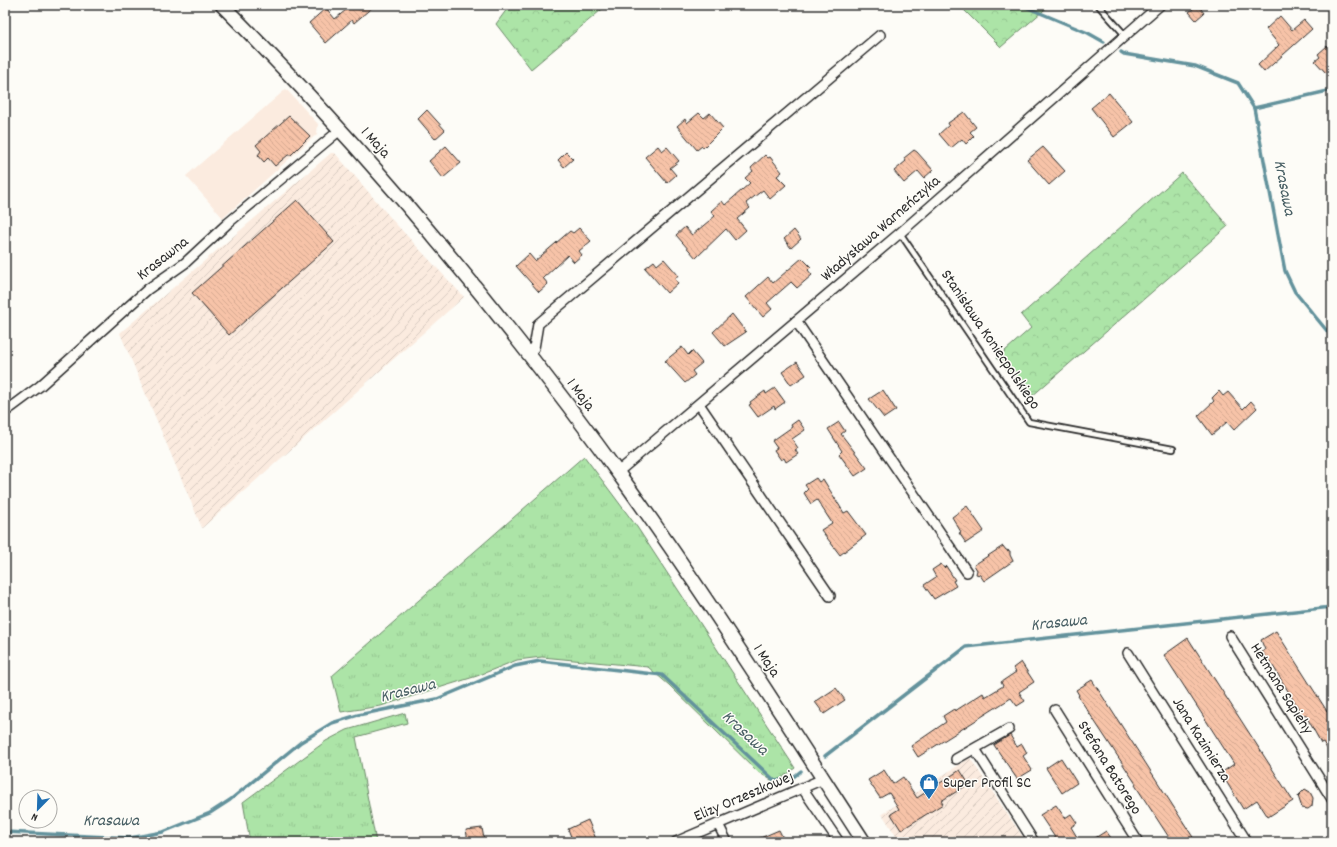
<svg xmlns="http://www.w3.org/2000/svg" width="1337" height="847" font-family="Dekko,sans-serif">
<defs>
<pattern id="industrial-furrows" width="10" height="10" patternUnits="userSpaceOnUse"><rect width="10" height="10" fill="#fbebdf"/><path d="M-1 1l2-2M0 10L10 0M9 11l2-2" fill="none" stroke="#d7cac0"/></pattern>
<pattern id="grass-tufts" width="24" height="20" patternUnits="userSpaceOnUse"><rect width="24" height="20" fill="#ace4a7"/><path d="M3 7l-1-3M5 7V3M7 7l1-3M15 17l-1-3M17 17v-4M19 17l1-3" fill="none" stroke="#94c490"/></pattern>
<pattern id="forest-crowns" width="20" height="18" patternUnits="userSpaceOnUse"><rect width="20" height="18" fill="#ace4a7"/><path d="M2 6a3 3 0 1 1 6 0M12 15a3 3 0 1 1 6 0" fill="none" stroke="#94c490"/></pattern>
<pattern id="building-back-hatch" width="6" height="6" patternUnits="userSpaceOnUse"><rect width="6" height="6" fill="#f7c3a8"/><path d="M-1 5l2 2M0 0l6 6M5-1l2 2" fill="none" stroke="#d4a891"/></pattern>
</defs>
<rect width="100%" height="100%" fill="#fdfcf7"/>
<filter id="ink" filterUnits="userSpaceOnUse"><feTurbulence type="fractalNoise" baseFrequency=".025" numOctaves="2"/><feDisplacementMap in="SourceGraphic" scale="8" xChannelSelector="R" yChannelSelector="G"/><feConvolveMatrix kernelMatrix="1 2 1 2 8 2 1 2 1" color-interpolation-filters="sRGB"/></filter>
<g filter="url(#ink)">
<path fill="#fbebdf" d="M286,89L318,124L317,134L223,218L186,176Z"/>
<g fill="url(#industrial-furrows)">
<path d="M331,153H335L396,224L464,297L202,528L120,333Z"/>
<path d="M970,758L1026,842H900L882,814Z"/>
</g>
<g fill="url(#grass-tufts)" stroke="#6c8869">
<path d="M584,456L637,527L795,768L782,778L773,781L758,772L669,685L648,667L542,657L517,660L477,676L381,706L341,712L332,676Z"/>
<path d="M405,713L407,723L356,737L376,842H250L243,802L326,741L347,730Z"/>
</g>
<g fill="url(#forest-crowns)" stroke="#6c8869">
<path d="M510,5H607L531,69L496,24Z"/>
<path d="M959,5H1050L1001,47Z"/>
<path d="M1182,173L1228,226L1031,397L997,358L1031,328L1021,315Z"/>
</g>
<g fill="none" stroke-linecap="round" stroke-linejoin="round">
<g stroke="#63929c" stroke-width="3.5">
<path d="M1021,5L1088,33L1104,42"/>
<path d="M1121,52L1124,54L1195,66L1238,83L1254,108"/>
<path d="M1332,90L1254,108L1285,271L1295,292L1332,337"/>
<path d="M825,756L966,647L1332,607"/>
<path d="M5,832L130,838L163,832L210,813L230,800L301,742L332,723L358,715L437,699L515,666L540,661L662,675L775,781L791,779L801,771"/>
</g>
</g>
<g fill="url(#building-back-hatch)" stroke="#2b2b2b">
<path d="M352,5H375L354,23L352,20L326,43L309,23L326,8L335,19Z"/>
<path d="M1198,5L1204,13L1196,20L1189,12Z"/>
<path d="M1280,16L1292,30L1304,20L1312,29L1264,72L1258,65L1279,45L1266,29Z"/>
<path d="M1327,46L1332,52V67L1326,73L1315,61L1320,57L1318,54Z"/>
<path d="M1109,93L1133,122L1114,137L1091,108Z"/>
<path d="M427,110L445,130L435,139L418,119Z"/>
<path d="M964,112L976,127L970,132L974,136L966,144L962,139L951,148L939,134L949,125L948,123Z"/>
<path d="M699,113L704,118L710,113L723,128L703,148L702,146L697,150L677,126L685,119L687,123Z"/>
<path d="M289,116L310,136L291,155H288L275,166L268,158L264,162L258,155L261,151L256,145Z"/>
<path d="M446,146L461,163L443,178L429,161Z"/>
<path d="M658,146L662,151L667,147L679,161L670,168L676,175L667,183L645,157Z"/>
<path d="M1043,147L1065,171L1049,185L1027,160Z"/>
<path d="M914,150L917,152L933,170L924,178L918,171L904,183L894,171L906,161L904,158Z"/>
<path d="M566,152L573,159L564,167L558,160Z"/>
<path d="M765,155L768,158L770,157L782,172L777,176L786,185L770,199L763,190L746,203L750,208L737,219L746,230L735,240L726,229L696,258L676,235L685,227L692,235L715,216L711,211L722,201L725,205L750,183L745,178L753,171L751,168Z"/>
<path d="M297,200L334,242L229,335L192,293Z"/>
<path d="M579,228L591,241L579,251L582,255L574,262L568,255L543,278L548,284L539,292L516,266L529,254L535,261L570,231L573,233Z"/>
<path d="M794,230L801,239L791,248L784,239Z"/>
<path d="M802,258L811,267L808,270L812,275L797,288L791,282L767,303L772,309L763,317L746,297L768,277L773,283Z"/>
<path d="M664,259L678,275L675,279L678,283L667,293L645,268L654,261L657,265Z"/>
<path d="M732,314L746,332L725,346L713,332Z"/>
<path d="M682,347L688,355L692,351L702,363L692,371L695,375L685,383L665,361Z"/>
<path d="M797,362L806,375L791,385L782,372Z"/>
<path d="M775,388L785,402L775,409L774,406L758,417L749,405L751,404L750,402L765,391L766,394Z"/>
<path d="M883,390L896,410L884,418L869,399Z"/>
<path d="M1219,391L1223,396L1228,392L1243,409L1251,401L1257,408L1234,430L1227,422L1212,435L1198,416L1214,401L1212,398Z"/>
<path d="M798,420L805,430L792,439L798,448L795,450L798,454L786,462L784,458L781,460L774,450L777,448L772,441L792,427L791,425Z"/>
<path d="M839,422L845,431L841,434L867,468L855,476L839,454L842,451L828,429Z"/>
<path d="M816,478L819,482L823,479L844,513L848,511L866,535L840,555L821,530L832,523L817,500L811,504L804,493L808,489L805,485Z"/>
<path d="M967,506L984,531L966,543L959,533L961,532L952,517Z"/>
<path d="M1003,546L1006,550L1010,551V555L1013,561L984,581L980,575L976,574L977,570L974,565Z"/>
<path d="M941,564L944,568L946,566L955,580L953,581L956,586L934,599L924,585L936,577L932,570Z"/>
<path d="M1276,631L1332,719V757L1323,742L1321,743L1305,714L1303,716L1270,661L1269,662L1262,652L1265,650L1261,640Z"/>
<path d="M1188,638L1293,801L1268,817L1257,800L1243,809L1221,773L1234,764L1164,655Z"/>
<path d="M1021,662L1034,682L1019,692L1025,701L1017,706L1011,698L918,757L911,746L946,722L943,716L954,709L955,711L983,693L985,697L1003,686L1001,682L1016,672L1013,668Z"/>
<path d="M1092,680L1141,756L1196,842H1172L1135,785L1136,784L1078,696L1079,695L1076,690Z"/>
<path d="M836,688L845,700L824,714L815,702Z"/>
<path d="M1010,735L1017,747L1022,744L1027,753L1023,756L1032,770L1017,779L994,745Z"/>
<path d="M1061,758L1077,783L1062,793L1046,768Z"/>
<path d="M884,770L893,784L903,777L917,798L960,770L969,784L941,801L943,804L901,830L891,814L899,809L889,793L880,798L868,780Z"/>
<path d="M1305,789L1310,792L1313,798L1312,806L1308,809L1302,808L1298,796Z"/>
<path d="M1056,805L1065,818L1071,814L1077,823L1071,827L1080,842H1058L1040,815Z"/>
<path d="M588,820L596,839L590,842H573L568,829Z"/>
<path d="M482,828L484,839L468,841L466,830Z"/>
<path d="M779,830L785,842H751Z"/>
<path d="M1106,831L1114,842H1089Z"/>
</g>
<g fill="none" stroke-linecap="round" stroke-linejoin="round">
<g stroke="#2b2b2b" stroke-width="8">
<g id="service">
<path d="M1098,5L1125,35"/>
<path d="M900,233L1029,422L1173,449"/>
</g>
</g>
<g stroke="#2b2b2b" stroke-width="12">
<g id="minor">
<path d="M796,321L967,572"/>
<path d="M528,354L534,348L538,324L880,35"/>
<path d="M699,404L830,596"/>
<path d="M5,412L40,386L148,289L185,263L228,223L340,130"/>
<path d="M618,472L900,233L1160,5"/>
<path d="M1230,636L1332,799"/>
<path d="M1128,653L1247,842"/>
<path d="M1055,710L1138,842"/>
<path d="M975,749L1034,842"/>
<path d="M956,759L1009,729"/>
<path d="M803,789L839,842"/>
<path d="M718,824L727,842"/>
<path d="M676,842L823,779"/>
<path d="M1330,842L1332,841"/>
</g>
</g>
<g stroke="#2b2b2b" stroke-width="16">
<path id="secondary" d="M222,5C370,154 506,317 629,488C711,603 787,723 864,842"/>
</g>
<use href="#service" stroke="#fdfcf7" stroke-width="4.5"/>
<use href="#minor" stroke="#fdfcf7" stroke-width="9"/>
<use href="#secondary" stroke="#fdfcf7" stroke-width="13"/>
</g>
</g>
<defs>
<g id="shop-pin" transform="scale(1)"><path d="M0 17L-7.5 6A9.5 9.5 0 1 1 7.5 6Z" fill="#1f6fb2" stroke="#fdfcf7"/><path d="M-5-2.5h2.3a2.7 3.5 0 0 1 5.4 0H5L5.5 6h-11ZM-1.5-2.5h3a1.5 2.3 0 0 0-3 0Z" fill="#fff"/></g>
</defs>
<g fill-rule="evenodd">
<use href="#shop-pin" x="929" y="783"/>
</g>
<g text-anchor="middle" dominant-baseline="central" stroke-width="3" stroke-linejoin="round" paint-order="stroke">
<g font-size="16" fill="#2b2b2b" stroke="#fdfcf7">
<text transform="translate(375 143) rotate(48)">1 Maja</text>
<text transform="translate(881 229) rotate(-41)">Władysława Warneńczyka</text>
<text transform="translate(163 259) rotate(-38)">Krasawna</text>
<text transform="translate(990 340) rotate(56)">Stanisława Koniecpolskiego</text>
<text transform="translate(580 395) rotate(53)">1 Maja</text>
<text transform="translate(766 661) rotate(57)">1 Maja</text>
<text transform="translate(1281 689) rotate(58)">Hetmana Sapiehy</text>
<text transform="translate(1201 740) rotate(58)">Jana Kazimierza</text>
<text transform="translate(1109 768) rotate(58)">Stefana Batorego</text>
<text transform="translate(744 797) rotate(-23)">Elizy Orzeszkowej</text>
</g>
<g font-size="16" fill="#2b2b2b" stroke="#fdfcf7" text-anchor="start">
<text x="943" y="783">Super Profil SC</text>
</g>
<g font-size="17" font-style="italic" fill="#475e63" stroke="#fdfcf7">
<text transform="translate(1283 188) rotate(79)">Krasawa</text>
<text transform="translate(1059 624) rotate(-6)">Krasawa</text>
<text transform="translate(408 692) rotate(-14)">Krasawa</text>
<text transform="translate(744 734) rotate(43)">Krasawa</text>
<text x="111" y="822">Krasawa</text>
</g>
</g>
<rect width="1337" height="847" fill="none" stroke="#fdfcf7" stroke-width="20"/>
<rect x="10" y="10" width="1317" height="827" fill="none" stroke="#2b2b2b" stroke-width="1.5" filter="url(#ink)"/>
<g transform="translate(38 809) rotate(203)"><circle r="19" fill="#fdfcf7" stroke="#a9a8a5"/>
<path d="M0-3L7 15L0 10L-7 15Z" fill="#1f6fb2"/>
<text y="-6" font-size="11" font-weight="bold" text-anchor="middle" fill="#2b2b2b">N</text>
</g>
</svg>
